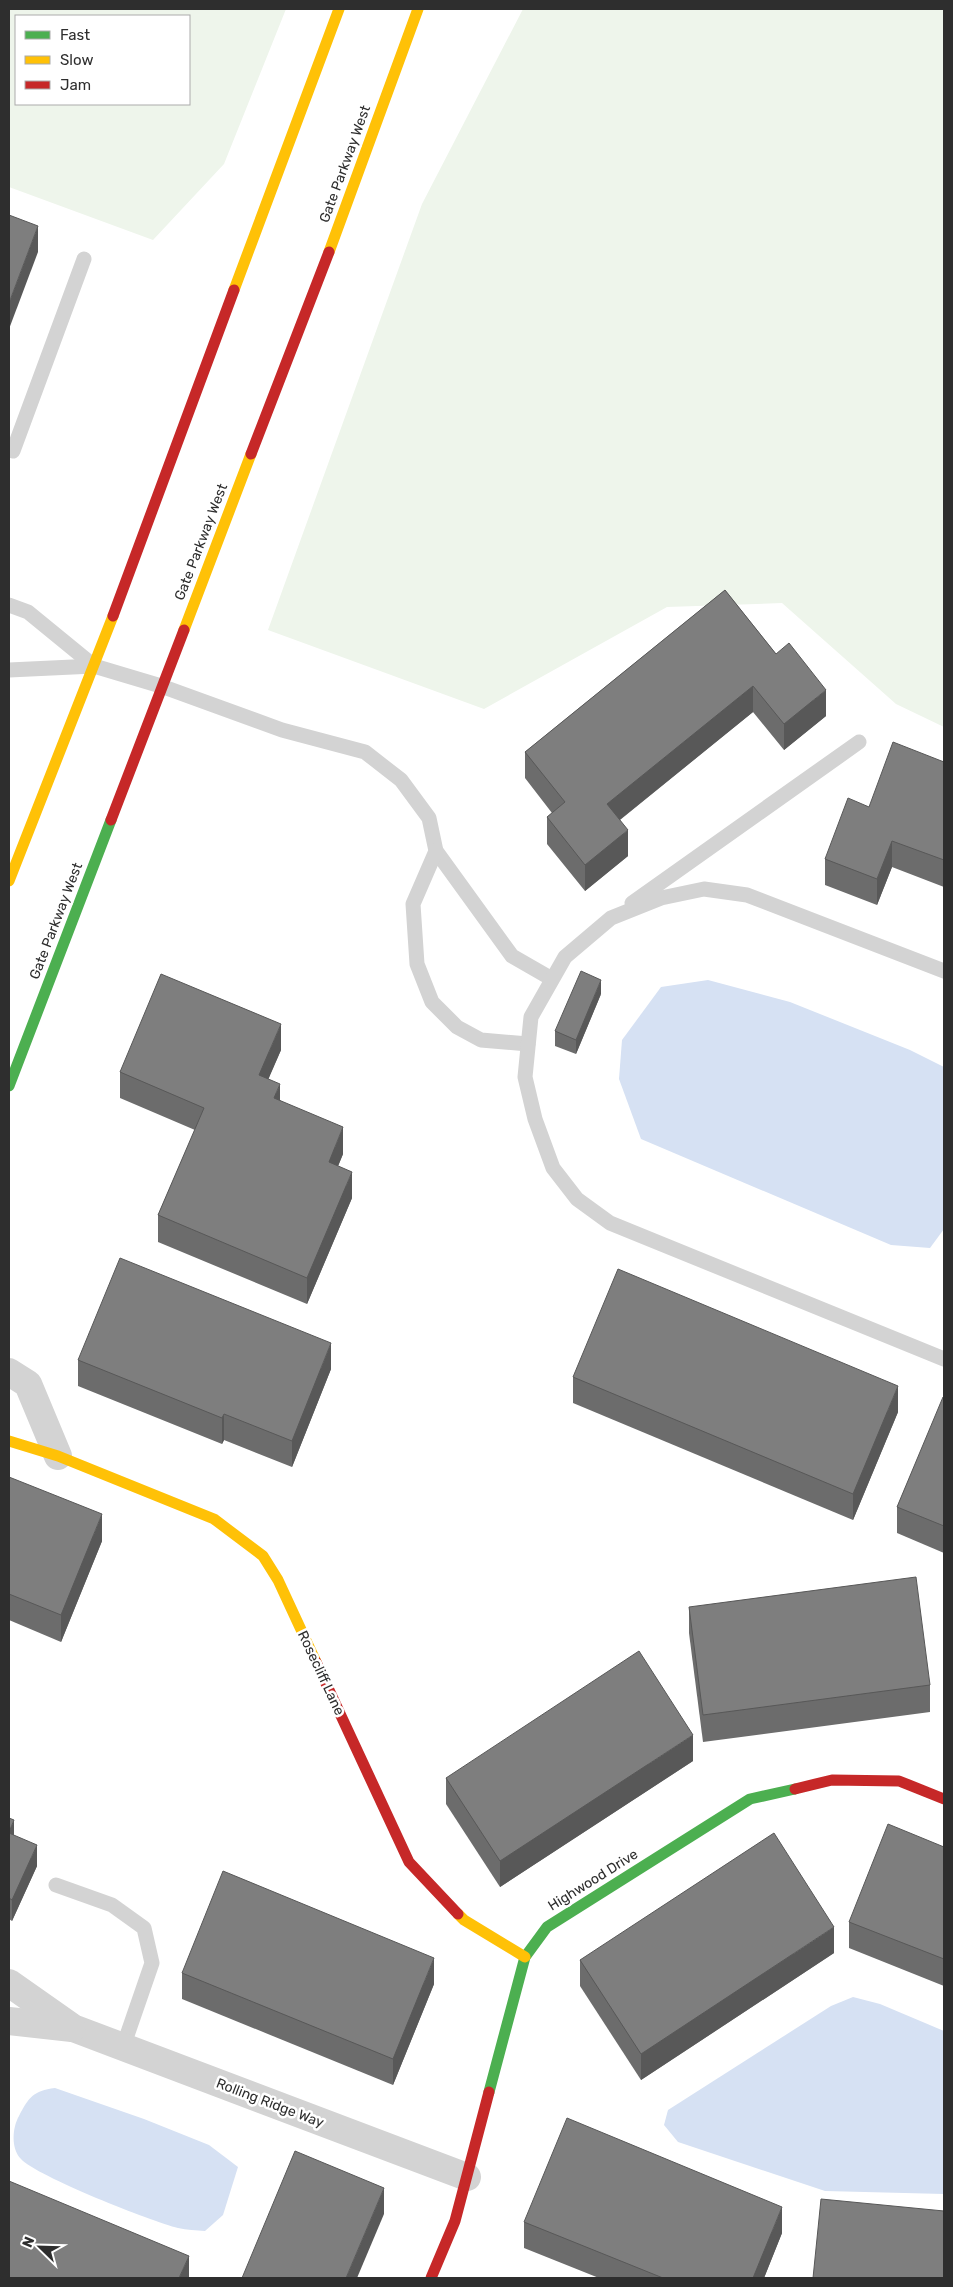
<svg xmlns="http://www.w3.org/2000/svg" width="953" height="2287" font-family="Rubik,sans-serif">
<rect width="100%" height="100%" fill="#fff"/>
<g fill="#eef5eb" fill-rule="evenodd">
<path d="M9,9H286L224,164L153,240L9,187ZM16,16H189V104H16Z"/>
<path d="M523,9H944V727L896,704L782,603L667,607L484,709L268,630L422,204Z"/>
</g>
<g fill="#d6e1f3">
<path d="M708,980L790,1002L910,1050L944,1067V1229L930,1248L891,1245L641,1139L619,1079L622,1040L661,987Z"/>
<path d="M853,1997L880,2004L944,2031V2194L825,2191L678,2142L664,2125L668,2110L831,2006Z"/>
<path d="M55,2088L144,2119L209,2145L238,2167L223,2215L205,2231C196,2230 187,2230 178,2228C153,2222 36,2176 21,2159C11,2149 12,2128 19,2116C29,2097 33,2091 55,2088Z"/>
</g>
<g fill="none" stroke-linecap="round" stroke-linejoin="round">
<g stroke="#d3d3d3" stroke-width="15">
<path d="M9,450L13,451L84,259"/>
<path d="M9,605L28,612L94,666"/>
<path d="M9,670L94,666L161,686L282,730L365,752L401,780L429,818L436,851L512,956L552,979"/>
<path d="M436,851L413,904L417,964L432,1002L457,1027L481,1040L528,1044"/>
<path d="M632,903L859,742"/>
<path d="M944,971L747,895L704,889L661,898L611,918L565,957L531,1017L525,1077L535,1119L553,1168L577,1199L610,1223L944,1359"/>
<path d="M56,1885L112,1905L144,1928L152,1963L123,2047"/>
</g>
<g stroke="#d3d3d3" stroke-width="28">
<path d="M9,1372L28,1384L58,1456"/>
<path d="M9,1983L73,2028L467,2177"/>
<path d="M9,2021L72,2028"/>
</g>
<g stroke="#4caf50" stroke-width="11">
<path d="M9,1086L111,820"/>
<path d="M489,2092L525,1957L547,1927L750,1799L795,1789"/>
</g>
<g stroke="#ffc107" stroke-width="11">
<path d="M329,252L418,9"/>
<path d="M234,290L339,9"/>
<path d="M184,630L251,454"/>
<path d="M9,881L113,616"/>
<path d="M9,1441L58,1456L214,1519L263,1556L278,1580L316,1662"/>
<path d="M458,1914L464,1920L525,1957"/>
</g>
<g stroke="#c62828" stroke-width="11">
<path d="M251,454L329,252"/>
<path d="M113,616L234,290"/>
<path d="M111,820L184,630"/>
<path d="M316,1662L409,1862L458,1914"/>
<path d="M795,1789L832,1780L899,1781L944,1799"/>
<path d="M431,2278L455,2221L489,2092"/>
</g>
</g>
<g fill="#6c6c6c">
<path d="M725,590L826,716L784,750L753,712L620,820L628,856L585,891L547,844V817L552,813L525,778V752Z"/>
<path d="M944,762V887L892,867L877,905L825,885V859Z"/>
<path d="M601,994L576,1054L555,1046V1031Z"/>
<path d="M281,1050L268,1079L280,1100L343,1154L338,1166L352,1198L307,1304L158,1242V1215L195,1130L120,1098V1072Z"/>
<path d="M78,1360L331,1369L292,1467L224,1440L222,1444L78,1386Z"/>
<path d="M573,1377L898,1412L853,1520L573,1403Z"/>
<path d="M944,1397V1553L897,1533V1507Z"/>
<path d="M9,1477L102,1541L61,1642L9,1620Z"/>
<path d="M689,1607L930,1685V1712L703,1742L689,1633Z"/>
<path d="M693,1761L500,1887L446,1804V1778Z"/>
<path d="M9,1818L14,1835L37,1866L12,1921L9,1919Z"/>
<path d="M944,1847V1986L849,1948V1922Z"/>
<path d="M834,1953L641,2080L580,1986V1960Z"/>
<path d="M182,1973L434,1984L393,2085L182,1999Z"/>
<path d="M524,2222L782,2233L764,2278H599L524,2248Z"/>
</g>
<g fill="#585858">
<path d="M38,226V252L9,329V303Z"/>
<path d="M753,686V712L607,830V804Z"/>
<path d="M826,690V716L784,750V724Z"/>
<path d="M628,830V856L585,891V865Z"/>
<path d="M892,841V867L877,905V879Z"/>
<path d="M601,980V994L576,1054V1040Z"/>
<path d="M281,1024V1050L259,1101V1075Z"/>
<path d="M280,1084V1110L274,1098Z"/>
<path d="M343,1127V1154L329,1188V1162Z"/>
<path d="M352,1172V1198L307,1304V1278Z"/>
<path d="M331,1343V1369L292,1467V1441Z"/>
<path d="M898,1386V1412L853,1520V1494Z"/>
<path d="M224,1414V1440L222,1444V1418Z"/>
<path d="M102,1514V1541L61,1642V1615Z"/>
<path d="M693,1735V1761L500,1887V1861Z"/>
<path d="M14,1820V1841L9,1852V1832Z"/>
<path d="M37,1845V1866L12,1921V1900Z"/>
<path d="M834,1927V1953L641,2080V2054Z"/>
<path d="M434,1958V1984L393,2085V2059Z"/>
<path d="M384,2188V2214L357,2278H346Z"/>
<path d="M782,2207V2233L764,2278H753Z"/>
<path d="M189,2256V2278H179Z"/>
</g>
<g fill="#7e7e7e" stroke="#585858">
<path d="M9,215L38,226L9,303Z"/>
<path d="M725,590L776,654L789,643L826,690L784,724L753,686L607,804L628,830L585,865L547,817L565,802L525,752Z"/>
<path d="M893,742L944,762V860L892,841L877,879L825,859L848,798L869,807Z"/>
<path d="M581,971L601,980L576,1040L555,1031Z"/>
<path d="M161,974L281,1024L259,1075L280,1084L274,1098L343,1127L329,1162L352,1172L307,1278L158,1215L204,1108L120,1072Z"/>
<path d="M120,1258L331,1343L292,1441L224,1414L222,1418L78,1360Z"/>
<path d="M618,1269L898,1386L853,1494L573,1377Z"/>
<path d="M943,1397H944V1526L897,1507Z"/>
<path d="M9,1477L102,1514L61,1615L9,1594Z"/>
<path d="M916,1577L930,1685L703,1715L689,1607Z"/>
<path d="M639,1651L693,1735L500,1861L446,1778Z"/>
<path d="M9,1818L14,1820L9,1832Z"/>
<path d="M888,1824L944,1847V1959L849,1922Z"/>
<path d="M9,1833L37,1845L12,1900L9,1898Z"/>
<path d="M774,1833L834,1927L641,2054L580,1960Z"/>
<path d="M223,1871L434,1958L393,2059L182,1973Z"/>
<path d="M567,2118L782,2207L753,2278H663L524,2222Z"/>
<path d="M295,2151L384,2188L346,2278H242Z"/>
<path d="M9,2181L189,2256L179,2278H9Z"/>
<path d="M821,2199L944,2211V2278H813Z"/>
</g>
<g text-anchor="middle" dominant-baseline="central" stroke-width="5" stroke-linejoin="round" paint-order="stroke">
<g font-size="14" fill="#2e2e2e" stroke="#fff">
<text transform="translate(345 164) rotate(-70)">Gate Parkway West</text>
<text transform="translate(201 542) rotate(-69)">Gate Parkway West</text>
<text transform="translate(56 921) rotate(-69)">Gate Parkway West</text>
<text transform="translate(321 1673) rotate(65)">Rosecliff Lane</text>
<text transform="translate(593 1880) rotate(-32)">Highwood Drive</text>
<text transform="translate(270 2103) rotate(21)">Rolling Ridge Way</text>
</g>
</g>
<rect width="953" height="2287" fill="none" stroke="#2e2e2e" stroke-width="20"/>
<rect x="15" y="15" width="175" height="90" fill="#ffffff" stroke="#ababab"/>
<rect x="25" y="31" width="25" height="8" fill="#4caf50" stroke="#ababab"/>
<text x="60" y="40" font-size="15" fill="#2e2e2e">Fast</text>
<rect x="25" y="56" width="25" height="8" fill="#ffc107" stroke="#ababab"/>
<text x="60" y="65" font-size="15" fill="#2e2e2e">Slow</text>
<rect x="25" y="81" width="25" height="8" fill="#c62828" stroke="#ababab"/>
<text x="60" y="90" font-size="15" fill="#2e2e2e">Jam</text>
<g transform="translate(40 2247) rotate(293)" stroke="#ffffff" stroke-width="4" paint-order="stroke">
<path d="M0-4L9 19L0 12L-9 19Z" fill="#2e2e2e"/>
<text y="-8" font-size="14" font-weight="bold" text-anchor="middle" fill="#2e2e2e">N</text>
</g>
</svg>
